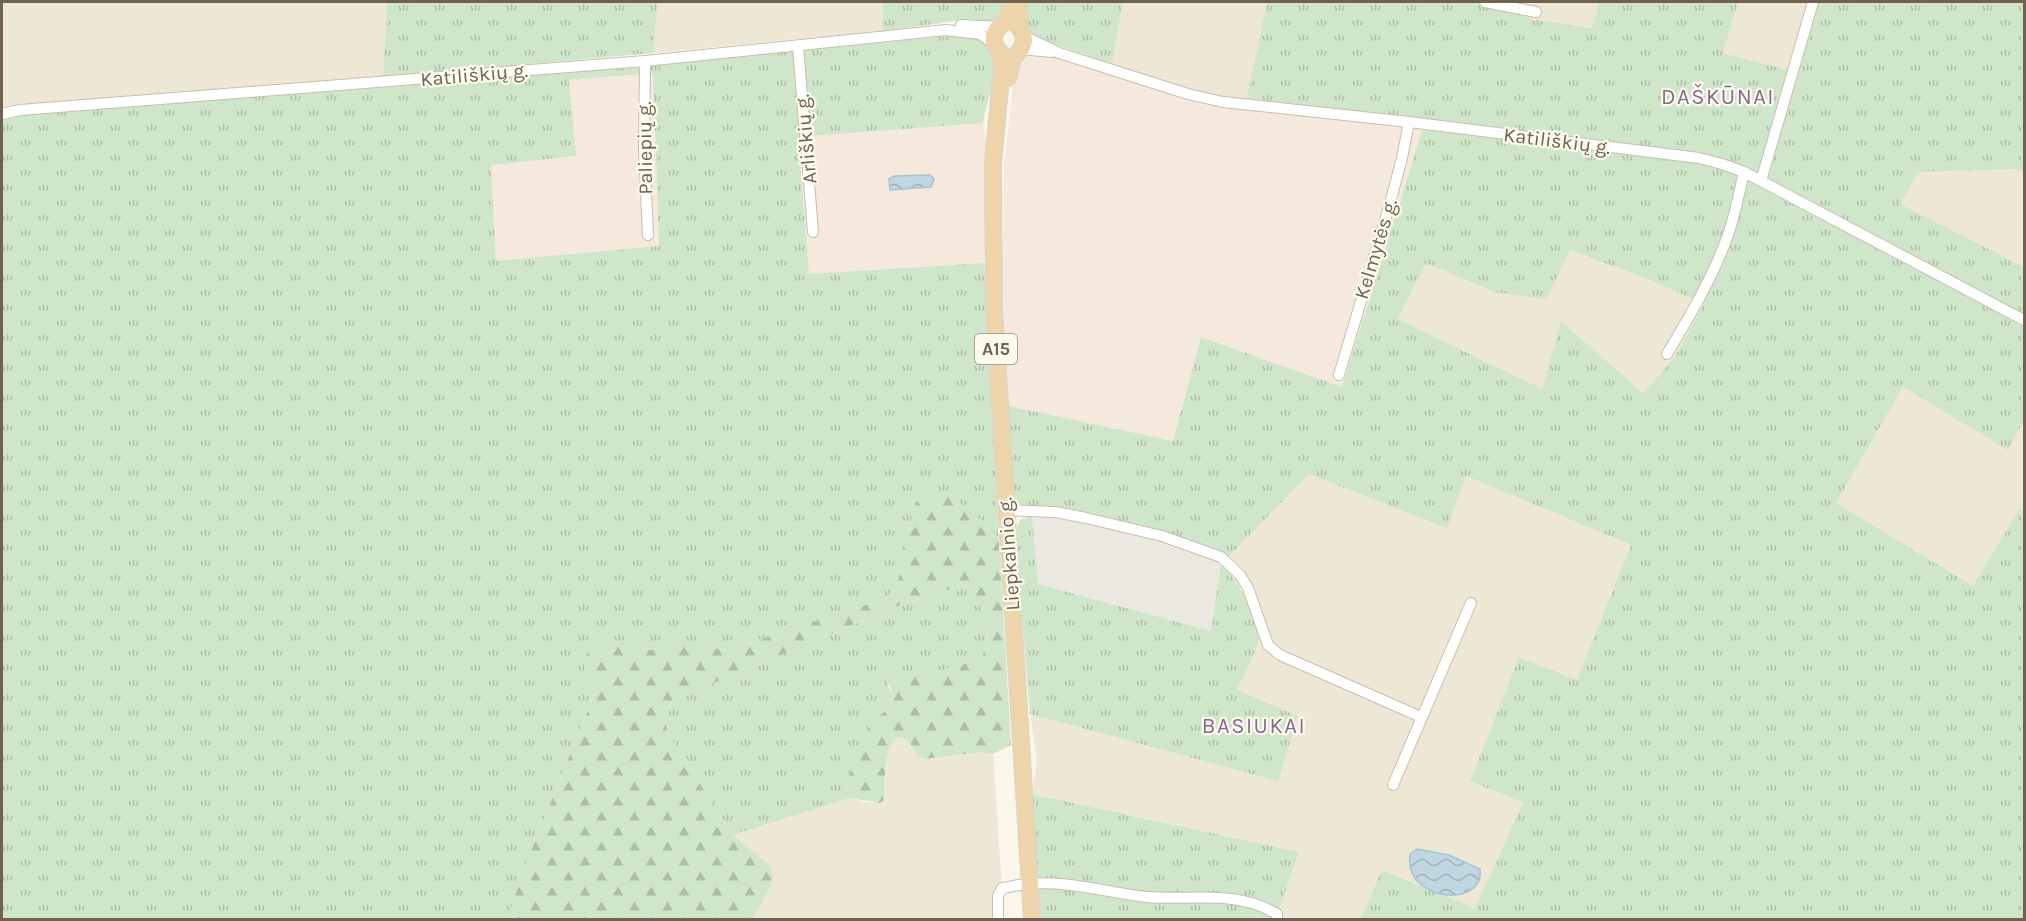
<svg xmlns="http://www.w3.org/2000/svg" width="2026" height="921" font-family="Karla,sans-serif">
<defs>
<pattern id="grass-tufts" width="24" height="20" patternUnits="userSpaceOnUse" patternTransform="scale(1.5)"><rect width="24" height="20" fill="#d0e6ca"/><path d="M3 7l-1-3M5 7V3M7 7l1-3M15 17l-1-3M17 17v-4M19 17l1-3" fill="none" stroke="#adbea6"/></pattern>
<pattern id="forest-firs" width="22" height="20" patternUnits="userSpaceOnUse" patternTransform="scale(1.5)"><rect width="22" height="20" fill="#d0e6ca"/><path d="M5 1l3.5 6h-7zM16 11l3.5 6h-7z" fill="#adbea6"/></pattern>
<pattern id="water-waves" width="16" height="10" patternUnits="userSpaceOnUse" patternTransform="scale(1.5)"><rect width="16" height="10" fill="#c0d7e1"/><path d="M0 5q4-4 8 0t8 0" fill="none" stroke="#a0b2b9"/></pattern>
</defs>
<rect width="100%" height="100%" fill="#faf6ea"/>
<g fill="#ede7d6">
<path d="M2,2H387L383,77L2,110Z"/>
<path d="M658,2H883L882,31L653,53Z"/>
<path d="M1123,2H1267L1246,101L1202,94L1112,64Z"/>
<path d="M1525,2H1599L1592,28L1530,19Z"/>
<path d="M1738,2H1817L1795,72L1723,53Z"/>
<path d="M2016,169L2024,173V267L1899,204L1917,172Z"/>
<path d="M1570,250L1645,278L1704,304L1674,358L1643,393L1561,321L1542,389L1398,319L1426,263L1494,292Z"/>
<path d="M1903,387L2008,449L2022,424L2024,425V510L2020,508L1973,586L1836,503Z"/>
<path d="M1309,474L1447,527L1466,476L1631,545L1577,680L1519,657L1470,781L1523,803L1475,908L1383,870L1361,919H1276L1299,852L1032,794L1037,760L1030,714L1278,781L1237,690L1259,638L1246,598L1240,586L1221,564Z"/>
<path d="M900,737L908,739L918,757L925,759L981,752L993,754L1004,919H753L771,886L749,849L733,835L850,798L869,803L884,800L888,747L895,739Z"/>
</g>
<g fill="#f5e8dc">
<path d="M1022,52L1055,56L1188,98L1423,128L1342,387L1201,337L1173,441L1009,406L1003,292L1004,165L1015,68Z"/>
<path d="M653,72L659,246L496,262L491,164L576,156L569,80Z"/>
<path d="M983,123L989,159L984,263L809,274L798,137Z"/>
</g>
<path fill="#ebe8e2" d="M1076,512L1223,554L1211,631L1038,584L1032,515Z"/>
<g fill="url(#grass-tufts)" fill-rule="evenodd">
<path d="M387,2H658L653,53L383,77Z"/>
<path d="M883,2H1007L999,21L989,22L970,19L882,31Z"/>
<path d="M1025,2H1123L1112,64L1036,38L1027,31Z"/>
<path d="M1267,2H1525L1530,19L1592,28L1599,2H1667L1673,3L1674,2H1738L1723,53L1795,72L1817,2H2024V173L2016,169L1918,172L1900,204L2024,267V314L1744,167L1246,101Z"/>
<path d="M960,35C966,36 978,37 983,40C1008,59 986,99 983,123L798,137L809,274L984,263L999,539L981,519L915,503L898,582L891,593L884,599L733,649L725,651L710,647L651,650L641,648L584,664L594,686V695L521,876L508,919L2,920V117L22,114L495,79ZM653,73L659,246L496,261L491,165L576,156L569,80Z"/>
<path d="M1423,128L1697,162L1734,172L2024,325V425L2022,424L2008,450L1903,387L1836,503L1973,586L2020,508L2024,510V919H1361L1382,870L1475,908L1523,803L1470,781L1519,657L1577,680L1631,545L1466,476L1447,528L1309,474L1228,557L1024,506L1018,503L1012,494L1009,406L1173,441L1201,337L1342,387ZM1570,250L1645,278L1704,304L1674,358L1643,393L1561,321L1542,389L1398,319L1426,263L1494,292L1546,299Z"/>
<path d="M1032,515L1038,584L1211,631L1221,564C1236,579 1261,617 1259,638C1258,648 1242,679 1237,690L1298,716L1278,781L1030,714L1015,532L1020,520Z"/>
<path d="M965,585L987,617L986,648L980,660L935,672H893L888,685L893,696L891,707L880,715L847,787L850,798L733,835L668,734C665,720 665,712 673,700L900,605Z"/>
<path d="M1032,794L1299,852L1276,919H1040Z"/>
</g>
<path fill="url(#forest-firs)" d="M947,494L981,519L999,539L1011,745L993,754L981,752L925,759L918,757L908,740C903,738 899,736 895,739C884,748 885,786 884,800L880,803L850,798L847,787L849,776L872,721L891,707C892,703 893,700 893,696C891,684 885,684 893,671L935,672L980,660L986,648L987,617L965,585L900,605L673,700C665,712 665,720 668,734L733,835L770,866L773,874L771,886L753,919H508L521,876L594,695V686L584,664L586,656L591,648L601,644H626L651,650L679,643L694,642L725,651L884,599L891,593L898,582L915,503L922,498Z"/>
<g fill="url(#water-waves)" stroke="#a8c4d1" stroke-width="1.5">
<path d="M930,175L934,179L931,187L890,190L889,179L894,176Z"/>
<path d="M1417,849L1449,855L1480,869C1485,909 1403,902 1410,854Z"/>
</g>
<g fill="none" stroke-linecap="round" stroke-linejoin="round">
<g stroke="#c8beae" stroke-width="12">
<g id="minor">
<path d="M1485,2L1536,12"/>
<path d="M961,25L1000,27"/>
<path d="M1024,36L1059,53L1188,94L1223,102L1409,122L1699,158L1722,164L1744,172L2024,320"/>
<path d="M798,46L813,232"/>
<path d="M1021,49L1052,52"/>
<path d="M645,61L644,150L648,235"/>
<path d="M2,114L20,110L645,61L946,30L980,34L994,44"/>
<path d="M1761,181L1813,2"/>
<path d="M1667,354C1690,316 1713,277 1728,235C1735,215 1739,193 1744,172"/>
<path d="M1339,375L1389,207L1402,158L1409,122"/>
<path d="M1006,510L1056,512L1086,518L1162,536L1221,557L1240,575L1248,588L1268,645L1280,655L1421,717"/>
<path d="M1393,785L1471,603"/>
<path d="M998,920V896L1002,888C1011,887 1020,884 1029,884C1068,880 1109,893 1147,897C1192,901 1235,889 1277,914V920"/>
</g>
</g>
<g stroke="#d7d3ce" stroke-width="18">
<g id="trunk">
<path d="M1012,2L1007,20L997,29L994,36V44L1000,52L1002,66L993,163L994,307L1032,920"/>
<path d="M1008,78L1013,58L1021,49L1024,41L1023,33L1019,28V2"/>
</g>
</g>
<use href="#minor" stroke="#fff" stroke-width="10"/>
<use href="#trunk" stroke="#eed4aa" stroke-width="16"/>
</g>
<g text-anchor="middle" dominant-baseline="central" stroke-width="4.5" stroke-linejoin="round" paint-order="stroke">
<rect fill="#fdfaf0" stroke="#9b9080" stroke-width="1.5" x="975" y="334" width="42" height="30" rx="4.5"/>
<g font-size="18" font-weight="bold" fill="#716250">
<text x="996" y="349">A15</text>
</g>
<g font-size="20" fill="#716250" stroke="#fdfaf0">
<text transform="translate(474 75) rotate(-5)">Katiliškių g.</text>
<text transform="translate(806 139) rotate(-95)">Arliškių g.</text>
<text transform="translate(1557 141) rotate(7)">Katiliškių g.</text>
<text transform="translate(645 148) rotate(-91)">Paliepių g.</text>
<text transform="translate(1376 249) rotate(-73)">Kelmytės g.</text>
<text transform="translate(1009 554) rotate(-94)">Liepkalnio g.</text>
</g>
<g font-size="22" letter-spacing="1.5" fill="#87688c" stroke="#fdfaf0">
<text x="1718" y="97">DAŠKŪNAI</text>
<text x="1254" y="726">BASIUKAI</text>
</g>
</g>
<rect width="2026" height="921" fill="none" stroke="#716250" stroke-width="6"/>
</svg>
